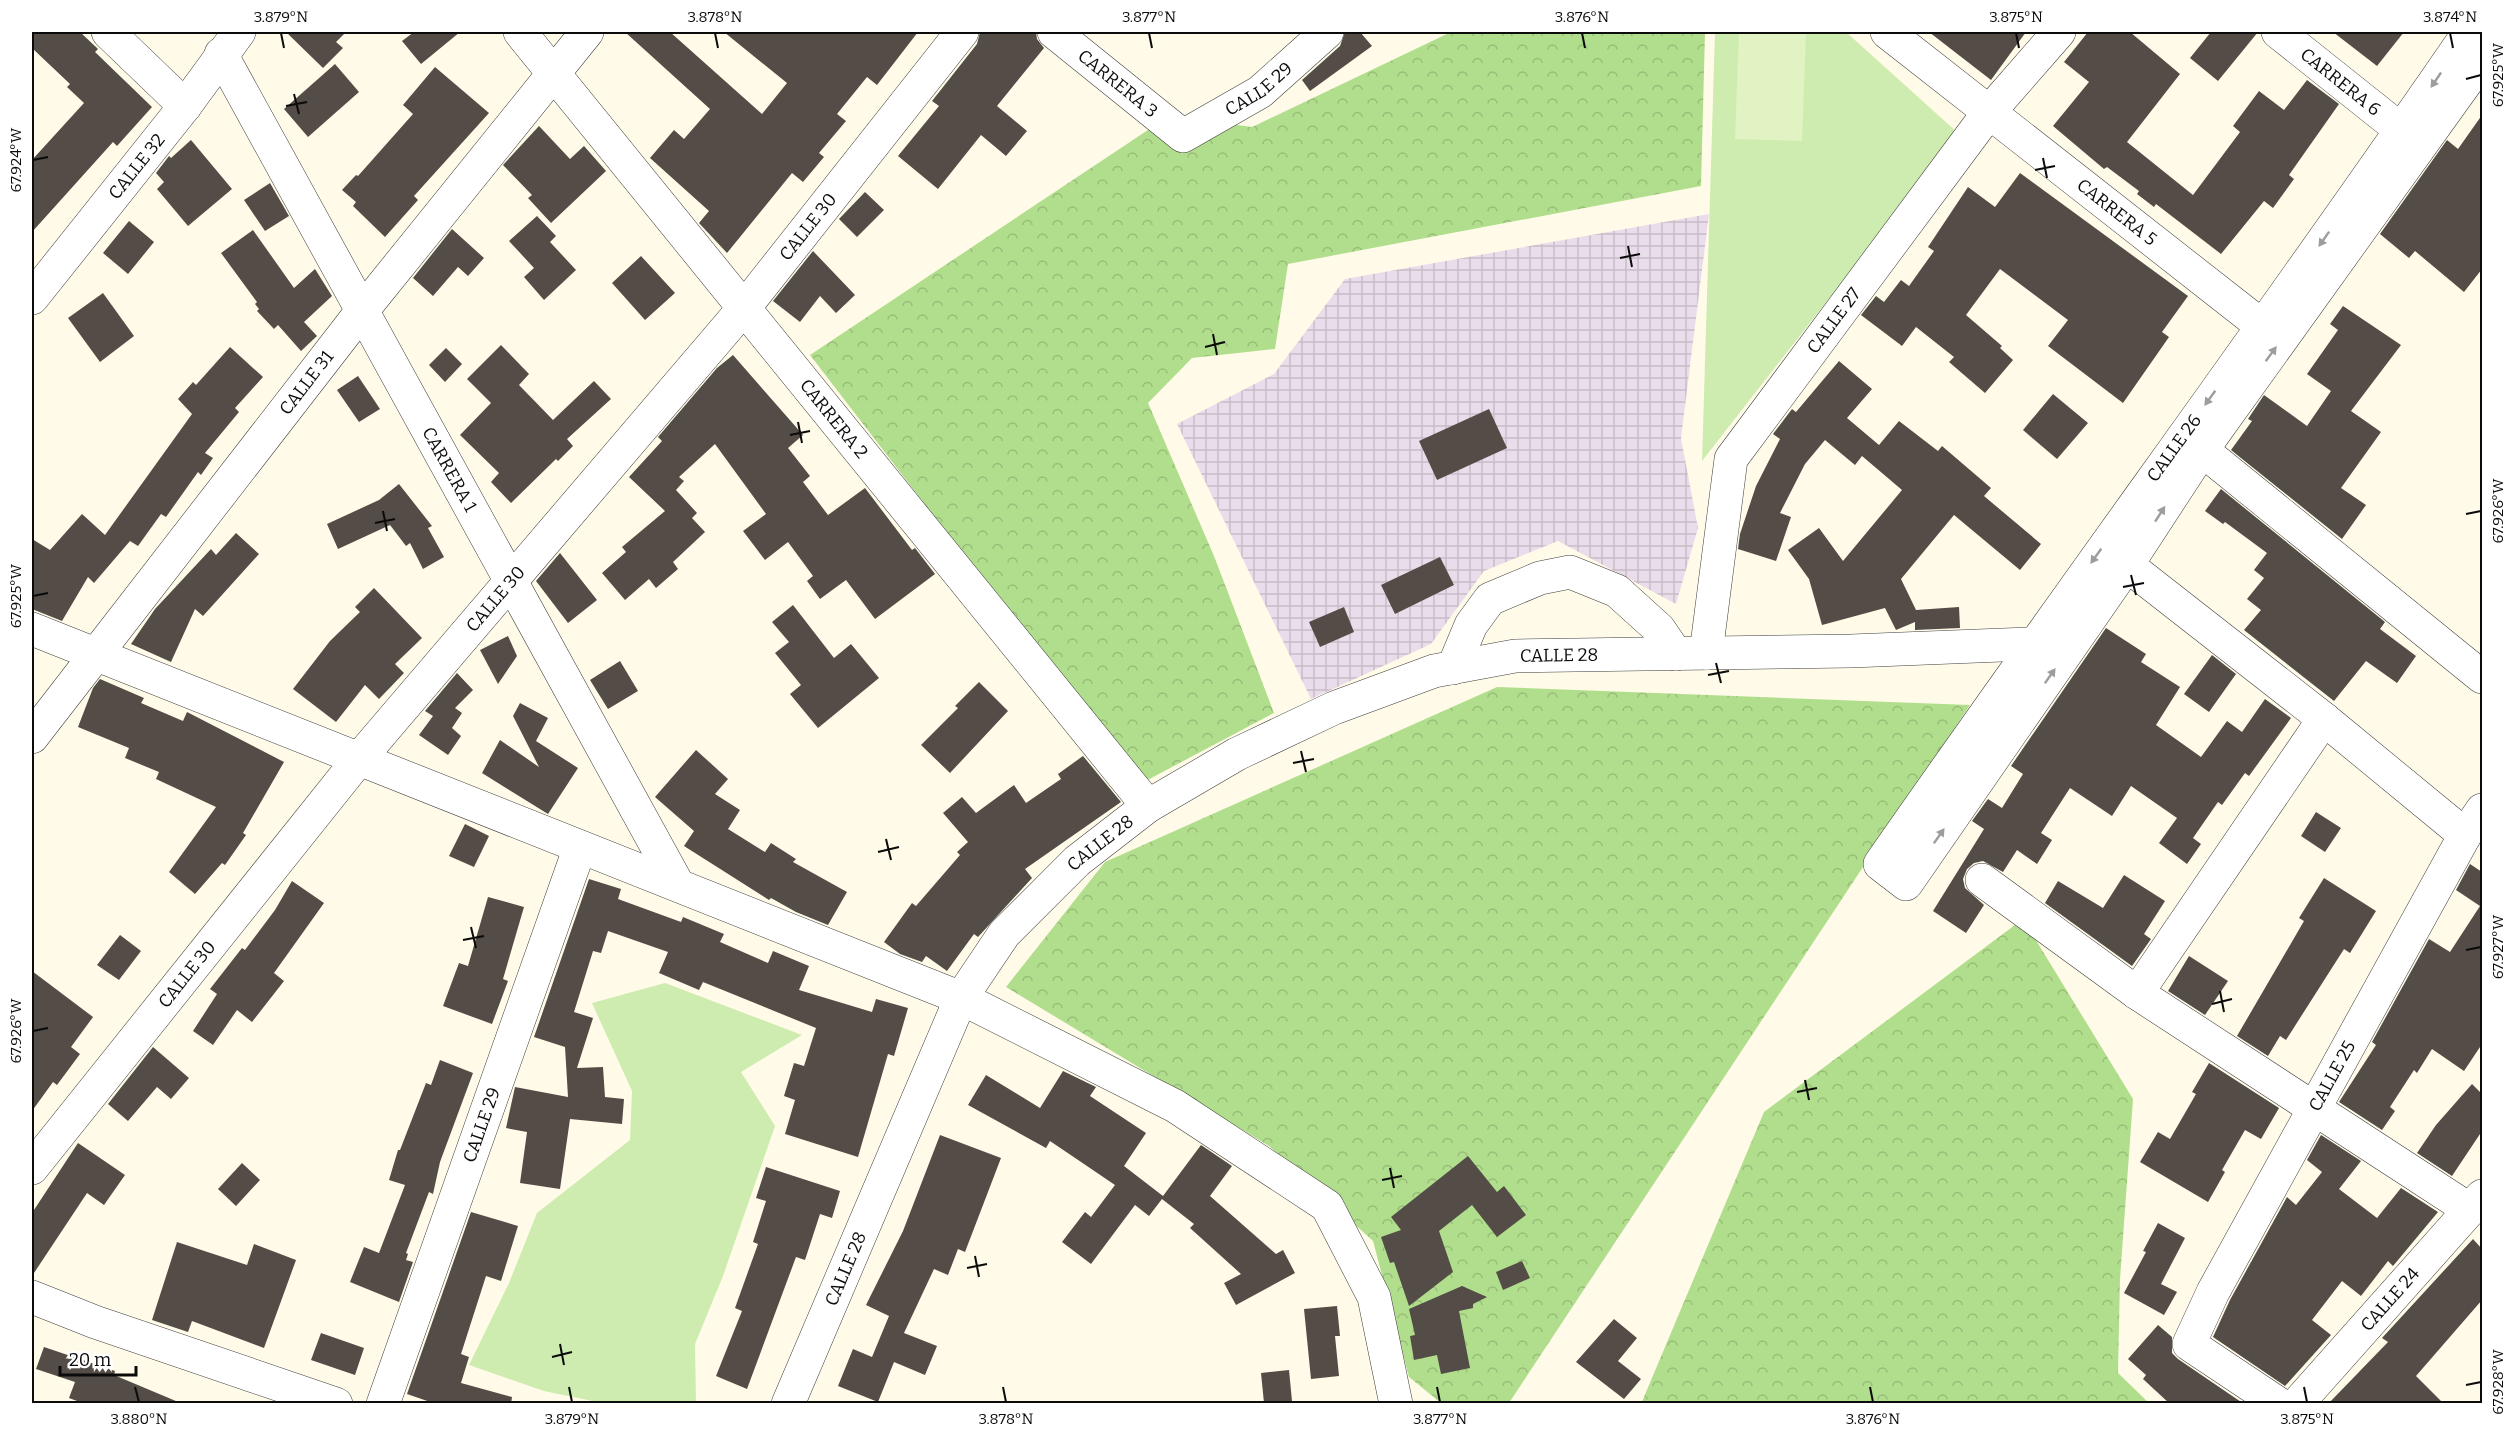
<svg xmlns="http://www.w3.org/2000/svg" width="2514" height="1435" font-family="Bitter,serif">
<defs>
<pattern id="industrial-grid" width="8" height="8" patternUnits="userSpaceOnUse" patternTransform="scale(1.5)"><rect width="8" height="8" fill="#eaddeb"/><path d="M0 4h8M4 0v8" fill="none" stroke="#c7bcc8"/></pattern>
<pattern id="forest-crowns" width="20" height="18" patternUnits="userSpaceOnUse" patternTransform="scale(1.5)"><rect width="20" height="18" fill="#b1de8d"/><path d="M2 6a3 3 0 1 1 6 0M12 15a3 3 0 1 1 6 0" fill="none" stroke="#97bd78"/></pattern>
</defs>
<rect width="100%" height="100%" fill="#fffbe8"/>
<path fill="url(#industrial-grid)" d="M1709,214L1681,438L1698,528L1676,604L1558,541L1484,571L1431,644L1311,699L1177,424L1274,374L1345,279Z"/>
<g fill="#ceecaf">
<path d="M1715,32H1846L1958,133L1702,461Z"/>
<path d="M665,983L802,1035L741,1072L775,1126L723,1276L695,1344L696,1403H602L544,1391L469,1365L509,1283L537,1213L630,1140L632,1091L592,1003Z"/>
</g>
<g fill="url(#forest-crowns)">
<path d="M1451,32H1705L1701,186L1288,264L1275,349L1192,358L1148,403L1214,556L1274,713L1140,784L810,355L1169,116L1252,127Z"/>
<path d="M1497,687L1970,705L1509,1403H1441L1409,1377L1373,1241L1269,1146L1006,987L1105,862Z"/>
<path d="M2023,919L2133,1099L2120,1279L2118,1373L2149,1403L1641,1404L1764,1112Z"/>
</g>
<path fill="#e1f3c2" d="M1739,32H1806L1802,141L1735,139Z"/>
<g fill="#544c46">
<path d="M32,32H80L98,49L95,52L152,107L117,146L113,142L32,232V160L84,103L67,87L70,84L32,48Z"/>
<path d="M286,32H346L336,42L343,48L323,68Z"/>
<path d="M414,32H460L421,64L402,41Z"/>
<path d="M625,32H670L762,114L787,83L724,32H918L877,85L867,77L837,114L846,121L819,153L824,157L803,182L792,173L727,253L699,223L709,211L650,158L674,130L684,139L710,109Z"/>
<path d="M980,32H1036L1037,39L1044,48L997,106L1027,131L1006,156L981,135L938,189L898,156L939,106L932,101L977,44Z"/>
<path d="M1345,32H1360L1372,46L1310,91L1302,80L1340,46Z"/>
<path d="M1929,32H2026L1991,80Z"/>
<path d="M2088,32H2130L2180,74L2127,142L2193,195L2240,132L2233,126L2259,91L2284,110L2307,80L2339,104L2289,175L2294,179L2273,208L2264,201L2221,254L2156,204L2154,207L2137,194L2139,191L2107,167L2104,169L2053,126L2089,82L2064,62Z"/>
<path d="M2211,32H2258L2218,81L2190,58Z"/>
<path d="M2333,32H2404L2377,66Z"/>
<path d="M335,64L359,92L308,137L284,109Z"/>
<path d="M435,67L489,113L414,196L418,200L385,237L353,206L356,202L342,190L356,175L358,176L413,114L403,105Z"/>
<path d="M2482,115V269L2464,292L2415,251L2409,258L2380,234L2447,140L2458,149Z"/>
<path d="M539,126L570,159L584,146L606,171L551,223L528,198L532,195L503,165Z"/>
<path d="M191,140L232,189L188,226L157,189L164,182L156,173L169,156L171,158Z"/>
<path d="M2020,173L2188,296L2162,332L2169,337L2123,403L2048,346L2068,320L2000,269L1966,315L2002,346L2000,348L2013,360L1985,393L1949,362L1954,357L1916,327L1902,346L1861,315L1876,296L1884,302L1901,280L1909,286L1934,251L1928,247L1968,187L1995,207Z"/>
<path d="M270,183L289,216L265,231L244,200Z"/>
<path d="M865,192L884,210L857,237L839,219Z"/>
<path d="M537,216L556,236L550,242L576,270L544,300L524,277L534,268L509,241Z"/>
<path d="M129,221L154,242L128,274L103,253Z"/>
<path d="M452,229L484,258L468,276L458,267L433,296L413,278Z"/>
<path d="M253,230L294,288L315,269L332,296L304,322L317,336L301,351L278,325L274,329L257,311L259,309L255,304L257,302L221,253Z"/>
<path d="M813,251L855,295L836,313L820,296L800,322L773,301Z"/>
<path d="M641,256L675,293L645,320L612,283Z"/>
<path d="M103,293L134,336L100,362L68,318Z"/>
<path d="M2343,306L2401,345L2351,411L2381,432L2341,488L2366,505L2342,539L2231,450L2252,421L2248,419L2264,395L2307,426L2331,391L2307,374L2338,330L2330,324Z"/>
<path d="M501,345L529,374L519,385L553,420L594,381L611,399L567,439L573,446L558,461L556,459L511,503L491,482L499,473L460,435L491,403L467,379Z"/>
<path d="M230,347L263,377L235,408L239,412L205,453L213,458L201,475L198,472L166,517L161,514L138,546L130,541L94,583L88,577L62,621L32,609V539L50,550L82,514L105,535L192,414L178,399L193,382L196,385Z"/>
<path d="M446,348L462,364L445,382L429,365Z"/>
<path d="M733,355L803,435L788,448L810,476L803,482L828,515L865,488L912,550L915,548L935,574L875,619L846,580L820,599L807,581L813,576L788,542L765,560L743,531L766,514L715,444L679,477L684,481L676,490L697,513L692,518L705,532L673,562L678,569L656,588L649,579L625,600L602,573L626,552L622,547L665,511L629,477L662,441L658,437L717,368Z"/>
<path d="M1839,361L1872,389L1847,418L1879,445L1899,421L1938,451L1942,446L1991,488L1984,496L2041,544L2020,570L1954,515L1901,579L1916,610L1959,607L1960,628L1915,630V622L1896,630L1885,608L1822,625L1809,579L1788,550L1819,528L1843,561L1902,490L1862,456L1855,465L1825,440L1805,464L1780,513L1791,517L1776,561L1738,549L1740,534L1756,486L1780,439L1773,434L1792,409L1796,412Z"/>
<path d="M358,376L380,409L359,422L337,390Z"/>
<path d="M2053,394L2088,423L2057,459L2023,430Z"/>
<path d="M1489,409L1507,448L1437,480L1419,441Z"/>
<path d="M399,484L432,526L428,528L444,557L423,569L410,543L406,546L390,525L338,549L327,524L379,500Z"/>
<path d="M2221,489L2385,622L2380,629L2416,656L2397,683L2366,661L2334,701L2244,630L2261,610L2247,599L2264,578L2254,570L2267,553L2225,522L2223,524L2205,511Z"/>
<path d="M236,533L259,554L203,616L195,609L171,662L131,644L155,609L211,549L216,555Z"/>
<path d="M560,553L597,600L568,623L536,581Z"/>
<path d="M1440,557L1454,585L1395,614L1381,585Z"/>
<path d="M374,588L422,638L395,664L404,673L379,699L365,685L336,722L293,689L330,641L360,612L355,607Z"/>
<path d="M793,605L834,658L851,644L879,678L818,728L790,694L801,685L775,653L789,642L772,622Z"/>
<path d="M1344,607L1354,632L1320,647L1309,622Z"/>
<path d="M2106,628L2146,654L2141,662L2180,687L2156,725L2201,757L2227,721L2242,732L2265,699L2291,718L2249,776L2245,773L2222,805L2218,802L2193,838L2201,844L2187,864L2159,843L2177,818L2131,786L2112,816L2070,788L2041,833L2052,840L2037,864L2017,850L2003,872L1983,861L1974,863L1967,869L1963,879L1965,888L1984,905L1966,933L1933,911L1984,829L1972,821L1988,799L2002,808L2023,774L2011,766Z"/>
<path d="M508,636L517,656L498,684L480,650Z"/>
<path d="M2212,655L2236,674L2209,712L2184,694Z"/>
<path d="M620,661L638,691L608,709L590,680Z"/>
<path d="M457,673L473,690L455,708L462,713L452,728L461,736L448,755L419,735L433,716L425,711Z"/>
<path d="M100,679L144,698L141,703L183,721L187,712L284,762L243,833L246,835L225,865L222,863L195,894L169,872L216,807L156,779L159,772L125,758L129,748L78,727L93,688Z"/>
<path d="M979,682L1008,711L950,773L921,745L958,708L955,706Z"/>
<path d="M520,703L548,718L536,741L578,768L548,814L482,773L500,740L539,767L513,716Z"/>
<path d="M696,750L728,779L715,794L740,810L728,829L765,852L771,843L796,859L793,862L847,892L828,925L796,912L771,898L769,900L684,846L694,831L655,797Z"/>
<path d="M1083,756L1121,802L1025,869L1032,878L978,937L974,934L947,971L926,956L922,962L900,954L884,942L912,903L916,906L960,855L957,852L968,842L943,813L962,797L976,813L1014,785L1026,803L1061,779L1058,774Z"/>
<path d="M2316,812L2341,828L2325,852L2301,836Z"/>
<path d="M465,824L489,836L474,867L449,856Z"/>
<path d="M2470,864L2482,872V1044L2464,1071L2432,1049L2417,1073L2414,1070L2390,1107L2395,1111L2382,1130L2339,1102L2376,1045L2372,1042L2429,939L2450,952L2480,906L2456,890Z"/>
<path d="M2124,875L2165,901L2144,934L2151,939L2132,966L2045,903L2058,881L2103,908Z"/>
<path d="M2324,878L2376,911L2350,953L2344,949L2286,1040L2280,1036L2268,1056L2237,1036L2304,921L2299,918Z"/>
<path d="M589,879L621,889L618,899L681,922L683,917L724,934L720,942L768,963L773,951L809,966L799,990L872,1012L876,999L908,1008L894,1056L888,1054L858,1157L785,1134L795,1100L784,1096L794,1063L804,1066L816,1028L703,982L699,990L659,973L668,952L608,931L601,953L593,951L574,1012L593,1018L577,1068L603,1067L605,1097L624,1099L622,1124L570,1119L560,1189L520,1183L527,1132L506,1128L515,1087L568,1097L565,1047L534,1037Z"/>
<path d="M292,881L324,903L274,973L284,981L252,1022L237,1010L213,1045L193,1031L217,994L210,989L242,948L245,950L275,910Z"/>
<path d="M488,897L524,907L503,979L508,981L492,1024L443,1006L459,963L468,966Z"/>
<path d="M120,935L141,951L119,980L97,965Z"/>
<path d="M2189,956L2228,981L2205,1015L2168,991Z"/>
<path d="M32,971L93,1017L71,1047L80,1054L57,1085L53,1082L32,1111Z"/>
<path d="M153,1047L189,1078L171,1099L157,1087L128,1121L108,1104Z"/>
<path d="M440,1060L473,1073L440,1162L433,1194L429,1192L406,1253L408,1254L406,1260L413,1262L399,1302L350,1282L364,1247L379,1253L405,1185L389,1180L398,1150H400L426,1083L431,1085Z"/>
<path d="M2209,1063L2279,1108L2261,1139L2245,1130L2222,1170L2225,1172L2208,1202L2140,1162L2158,1132L2170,1139L2196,1094L2192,1092Z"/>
<path d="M1063,1071L1096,1087L1090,1096L1146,1133L1124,1166L1163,1196L1201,1145L1232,1166L1210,1196L1276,1254L1283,1250L1295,1273L1236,1305L1224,1283L1241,1274L1190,1228L1194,1224L1162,1199L1149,1216L1135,1205L1091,1264L1062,1242L1085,1212L1091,1217L1115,1185L1050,1141L1046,1148L968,1105L986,1075L1040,1108Z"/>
<path d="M2472,1084L2482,1094V1131L2452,1176L2417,1153L2436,1125Z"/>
<path d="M940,1135L1001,1158L965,1252L958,1249L948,1275L934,1269L904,1333L937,1346L925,1375L894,1362L878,1402L838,1386L853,1349L872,1357L889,1316L866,1305L903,1231Z"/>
<path d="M2321,1135L2361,1161L2339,1189L2377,1218L2401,1188L2438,1212L2393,1266L2388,1261L2361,1296L2342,1281L2312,1320L2331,1335L2285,1386L2213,1337L2230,1300L2287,1197L2296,1205L2322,1172L2307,1160Z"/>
<path d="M78,1143L125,1175L104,1205L87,1193L32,1276V1213Z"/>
<path d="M1468,1156L1497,1192L1504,1186L1526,1215L1497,1237L1472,1205L1439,1231L1453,1272L1409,1306L1394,1262L1390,1263L1381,1237L1401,1230L1391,1217Z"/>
<path d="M242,1163L260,1180L236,1206L218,1189Z"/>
<path d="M766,1167L840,1191L832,1218L820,1214L805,1260L796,1257L747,1389L716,1376L742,1311L735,1308L758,1244L753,1242L766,1201L756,1198Z"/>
<path d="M471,1212L518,1226L501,1281L486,1276L461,1354L469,1357L461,1383L512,1397L511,1404H436L407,1394Z"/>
<path d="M2158,1223L2185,1238L2161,1284L2177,1292L2164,1315L2124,1293L2146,1252L2143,1251Z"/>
<path d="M2473,1239L2482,1249V1300L2416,1376L2444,1404H2328L2388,1342L2382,1338Z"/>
<path d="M177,1242L247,1265L254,1244L296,1260L264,1348L192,1321L188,1332L152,1320Z"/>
<path d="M1522,1261L1530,1278L1503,1290L1496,1272Z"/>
<path d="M1462,1286L1487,1297L1473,1304V1308L1459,1311L1470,1368L1441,1374L1437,1355L1414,1360L1410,1336L1415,1335L1409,1309Z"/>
<path d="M1337,1306L1340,1336H1335L1339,1376L1311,1379L1304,1309Z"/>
<path d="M1614,1319L1637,1338L1618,1361L1641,1379L1624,1399L1576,1362Z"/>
<path d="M2158,1325L2172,1337V1353L2178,1359L2244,1404H2170L2143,1379L2146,1375L2128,1359Z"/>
<path d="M321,1333L364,1348L355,1375L311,1360Z"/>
<path d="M44,1347L115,1371L114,1375L183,1404H85L69,1398L75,1382L36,1369Z"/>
<path d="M1289,1370L1292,1401L1264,1403L1261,1373Z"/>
</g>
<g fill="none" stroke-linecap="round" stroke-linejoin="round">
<g stroke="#3e3e3e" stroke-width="34">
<g id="minor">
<path d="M108,32L185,106"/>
<path id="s1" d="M520,32L1148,806"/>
<path id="s2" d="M1054,32L1183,136L1260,92L1327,32"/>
<path id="s3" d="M1887,32L2262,326"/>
<path id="s4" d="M2278,32L2401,130"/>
<path d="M2469,32C2277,312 2074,585 1880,864L1906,884L2127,565L2202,450L2482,60"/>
<path id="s5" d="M221,54L678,885"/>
<path id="s6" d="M32,298L185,106L239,32"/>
<path d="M2202,450L2482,677"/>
<path d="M2127,565L2324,719L2465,835"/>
<path d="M32,629L961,998L1175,1106L1327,1206L1374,1297L1396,1404"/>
<path id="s7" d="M1706,653L1731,459L1989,112L2059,32"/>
<path d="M1453,668L1471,625L1490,599L1540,578L1570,572L1617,591L1659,629L1676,654"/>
<path id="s8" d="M32,737L362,311L587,32"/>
<path d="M1982,880L2137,993L2470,1210"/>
<path d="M2137,993L2324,719"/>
<path id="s9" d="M32,1168L359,759L744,308L962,32"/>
<path d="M32,1297L95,1322L336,1404"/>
<path id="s10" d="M383,1404L580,847"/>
<path id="s11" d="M788,1404L961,998L1004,934L1077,861L1148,806L1237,754L1334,708L1434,671L1515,656L1851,651L2050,643"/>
<path id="s12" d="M2279,1404L2189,1344L2213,1292L2465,835L2482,810"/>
<path id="s13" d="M2297,1404L2482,1196"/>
</g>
</g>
<use href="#minor" stroke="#fff" stroke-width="33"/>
</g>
<defs><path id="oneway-solid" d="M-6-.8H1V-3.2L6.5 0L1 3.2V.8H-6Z" transform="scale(1.5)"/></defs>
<g fill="#9d9d9d">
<use href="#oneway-solid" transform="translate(2436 80) rotate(124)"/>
<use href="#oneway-solid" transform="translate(2324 239) rotate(125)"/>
<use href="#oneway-solid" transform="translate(2271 354) rotate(-54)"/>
<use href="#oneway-solid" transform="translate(2210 398) rotate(126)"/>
<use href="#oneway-solid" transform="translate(2160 514) rotate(-57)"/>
<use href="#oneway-solid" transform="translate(2096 556) rotate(126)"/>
<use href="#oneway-solid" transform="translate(2050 676) rotate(-55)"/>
<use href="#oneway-solid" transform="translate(1939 836) rotate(-55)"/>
</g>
<path fill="none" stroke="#0b0b0b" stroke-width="2" d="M281,33L284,48M715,33L718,48M1149,33L1152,48M1582,33L1585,48M2016,33L2019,48M2450,33L2453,48M2466,79L2481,75M294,94L299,114M286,106L307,102M2043,158L2047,178M33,160L48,157M2035,170L2055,166M1628,246L1632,267M1620,258L1640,254M1213,334L1217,355M1205,347L1225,342M798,422L802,443M790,435L810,431M383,511L387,531M2466,514L2481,511M375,523L395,519M2131,575L2136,595M2123,587L2144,583M33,596L48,593M1716,663L1721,683M1708,675L1729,671M1301,751L1306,772M1293,763L1314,759M886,839L891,860M878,852L899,847M471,927L476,948M463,940L484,936M2466,950L2481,947M2220,991L2224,1012M2212,1004L2232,999M33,1031L48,1028M1805,1080L1809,1100M1797,1092L1817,1088M1390,1168L1394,1188M1382,1180L1402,1176M975,1256L979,1277M967,1268L987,1264M560,1344L564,1365M552,1357L572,1352M2466,1385L2481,1382M135,1387L139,1402M569,1387L572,1402M1003,1387L1006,1402M1437,1387L1440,1402M1870,1387L1873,1402M2304,1387L2307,1402"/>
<g text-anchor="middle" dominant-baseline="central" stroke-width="6" stroke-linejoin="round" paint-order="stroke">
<g font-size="18" fill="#0b0b0b" stroke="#fff">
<text stroke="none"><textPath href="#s4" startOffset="80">CARRERA 6</textPath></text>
<text stroke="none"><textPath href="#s2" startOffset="82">CARRERA 3</textPath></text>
<text stroke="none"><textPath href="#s2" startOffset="255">CALLE 29</textPath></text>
<text stroke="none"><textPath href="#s6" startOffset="168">CALLE 32</textPath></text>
<text stroke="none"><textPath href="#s3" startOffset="292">CARRERA 5</textPath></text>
<text stroke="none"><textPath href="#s9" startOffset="1220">CALLE 30</textPath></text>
<text stroke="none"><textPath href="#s7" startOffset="368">CALLE 27</textPath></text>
<text stroke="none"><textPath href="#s8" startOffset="448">CALLE 31</textPath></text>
<text stroke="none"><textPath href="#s1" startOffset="498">CARRERA 2</textPath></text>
<text transform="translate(2174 448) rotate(-54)">CALLE 26</text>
<text stroke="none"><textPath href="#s5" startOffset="474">CARRERA 1</textPath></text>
<text stroke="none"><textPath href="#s9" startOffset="734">CALLE 30</textPath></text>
<text stroke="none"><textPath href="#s11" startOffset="1155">CALLE 28</textPath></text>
<text stroke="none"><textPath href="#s11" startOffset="651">CALLE 28</textPath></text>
<text stroke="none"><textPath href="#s9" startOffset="248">CALLE 30</textPath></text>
<text stroke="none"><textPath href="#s12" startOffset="412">CALLE 25</textPath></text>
<text stroke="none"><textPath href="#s10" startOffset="296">CALLE 29</textPath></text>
<text stroke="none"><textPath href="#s11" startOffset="147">CALLE 28</textPath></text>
<text stroke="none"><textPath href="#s13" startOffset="140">CALLE 24</textPath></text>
</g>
</g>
<rect width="2514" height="1435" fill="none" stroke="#ffffff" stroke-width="66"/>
<path d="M60 1366v9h76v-9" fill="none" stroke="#0b0b0b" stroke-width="3"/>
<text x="69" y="1366" font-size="18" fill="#0b0b0b" stroke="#ffffff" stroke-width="4.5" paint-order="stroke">20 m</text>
<rect x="33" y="33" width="2448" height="1369" fill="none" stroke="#0b0b0b" stroke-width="2"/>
<g font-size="15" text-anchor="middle" fill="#0b0b0b">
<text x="281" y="22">3.879°N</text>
<text x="715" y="22">3.878°N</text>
<text x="1149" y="22">3.877°N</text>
<text x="1582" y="22">3.876°N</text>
<text x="2016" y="22">3.875°N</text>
<text x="2450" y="22">3.874°N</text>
<text transform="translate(2498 75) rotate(-90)" y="5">67.925°W</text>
<text transform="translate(16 160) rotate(-90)" y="5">67.924°W</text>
<text transform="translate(2498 511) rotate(-90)" y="5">67.926°W</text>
<text transform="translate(16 596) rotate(-90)" y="5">67.925°W</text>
<text transform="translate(2498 947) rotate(-90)" y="5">67.927°W</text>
<text transform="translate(16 1031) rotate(-90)" y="5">67.926°W</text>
<text transform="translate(2498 1382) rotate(-90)" y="5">67.928°W</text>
<text x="139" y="1424">3.880°N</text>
<text x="572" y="1424">3.879°N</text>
<text x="1006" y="1424">3.878°N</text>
<text x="1440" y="1424">3.877°N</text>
<text x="1873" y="1424">3.876°N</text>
<text x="2307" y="1424">3.875°N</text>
</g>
</svg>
